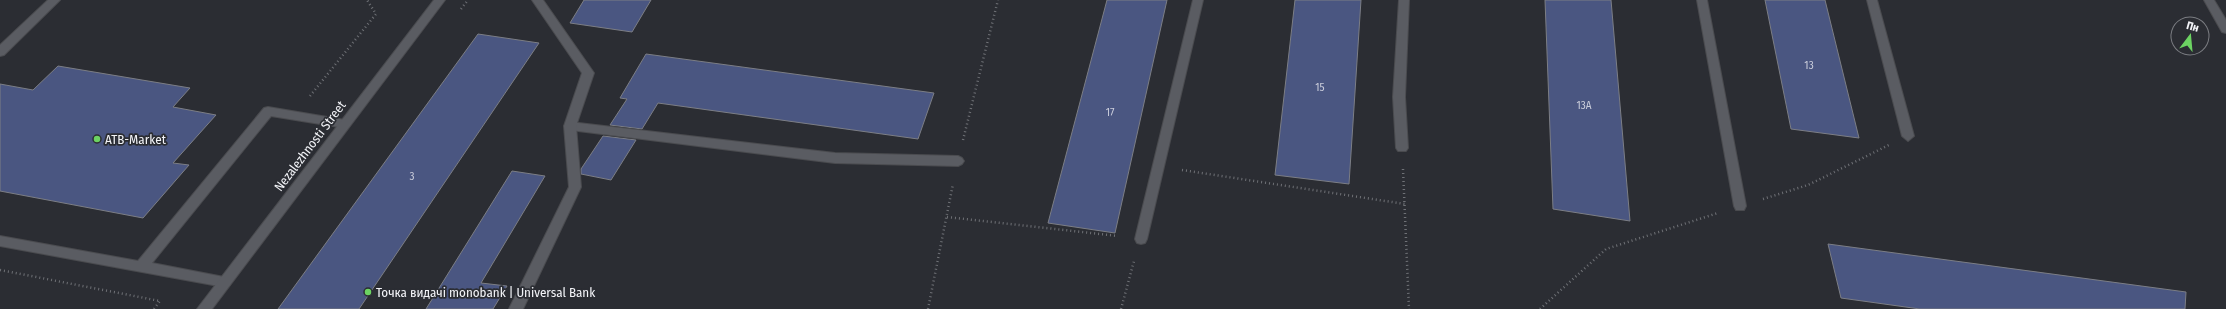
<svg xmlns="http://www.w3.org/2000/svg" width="2226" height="309" font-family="'Fira Sans Condensed',sans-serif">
<rect width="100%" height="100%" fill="#2b2d33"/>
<g fill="#4a5681" stroke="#7c7e85">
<path d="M584,0H651L632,32L570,23Z"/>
<path d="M1107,0H1167L1115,233L1048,223Z"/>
<path d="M1295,0H1361L1349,184L1275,175Z"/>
<path d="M1545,0H1611L1630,221L1553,209Z"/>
<path d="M1765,0H1825L1859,138L1791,129Z"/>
<path d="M478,34L539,43L359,309H278Z"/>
<path d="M646,54L934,93L918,139L658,103L642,129L610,125L627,99L620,98Z"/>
<path d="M58,66L190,88L173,107L216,115L173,163L189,165L143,218L0,191V84L33,90Z"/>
<path d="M603,136L636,140L611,180L581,174V169Z"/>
<path d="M512,171L545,176L481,283L507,286L493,309H426Z"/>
<path d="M1828,244L2186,292L2185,309H1920L1841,298Z"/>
</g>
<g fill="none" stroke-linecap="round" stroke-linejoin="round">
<g stroke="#4a4b4f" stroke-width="2">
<g id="lane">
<path d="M1399,0H1409L1405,97L1408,148L1406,151H1398L1396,148L1393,97Z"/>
<path d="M1867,0H1877L1914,136L1908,141L1902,136Z"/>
<path d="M268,107L345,120L351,124L345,128L271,116L152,263L224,277L229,278L231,282L229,286L224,287L0,246V236L138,261L264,108Z"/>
<path d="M570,122L835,153L958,156L962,158L964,161L962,164L958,166L835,163L570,130L564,126Z"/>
</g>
</g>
<g stroke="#4a4b4f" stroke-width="2">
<g id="street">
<path d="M48,0H60L4,55L0,56V45Z"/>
<path d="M434,0H445L212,309H197Z"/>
<path d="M532,0H543L594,73L576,126L581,187L523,309H509L569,187L564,126L582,73Z"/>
<path d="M1193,0H1203L1147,239L1145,243L1141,244L1137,243L1135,239Z"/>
<path d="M1697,0H1707L1746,206L1744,210H1736L1734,206Z"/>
<path d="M2204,0H2214L2226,20V33L2222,32Z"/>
</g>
</g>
<g stroke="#6f7176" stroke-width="2.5" stroke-dasharray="1 3" stroke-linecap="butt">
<path d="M461,9L468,0"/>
<path d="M310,96L376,14L367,0"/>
<path d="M963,140L998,0"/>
<path d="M1403,169L1409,309"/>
<path d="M1182,170L1405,204"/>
<path d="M1763,199L1808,185L1889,145"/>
<path d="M947,217L1118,236"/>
<path d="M0,270L160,301L154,309"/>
<path d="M928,309L953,184"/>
<path d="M1121,309L1134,261"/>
<path d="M1540,309L1606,249L1718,213"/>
</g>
<use href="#lane" fill="#5a5c62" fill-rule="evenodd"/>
<use href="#street" fill="#5a5c62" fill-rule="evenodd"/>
</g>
<g fill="#6cd362" stroke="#2b2d33" stroke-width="1.5">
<circle cx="97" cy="139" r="4"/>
<circle cx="368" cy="292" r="4"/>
</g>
<g text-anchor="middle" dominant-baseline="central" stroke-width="3.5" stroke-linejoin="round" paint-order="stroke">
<g font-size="11" fill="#c9ccda">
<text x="1809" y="65">13</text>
<text x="1320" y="87">15</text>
<text x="1584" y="105">13А</text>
<text x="1110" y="112">17</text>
<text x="412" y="176">3</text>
</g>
<g font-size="13" fill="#f3f4f8" stroke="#2b2d33" text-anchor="start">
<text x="105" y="139">ATB-Market</text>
<text x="376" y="292">Точка видачі monobank | Universal Bank</text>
</g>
<g font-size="13" fill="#f3f4f8" stroke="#2b2d33">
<text transform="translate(310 146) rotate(-53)">Nezalezhnosti Street</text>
</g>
</g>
<g transform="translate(2190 36) rotate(16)"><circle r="19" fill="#2b2d33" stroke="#7b7d82"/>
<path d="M0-3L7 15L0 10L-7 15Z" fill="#6cd362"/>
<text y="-6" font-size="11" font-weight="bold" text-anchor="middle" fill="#f3f4f8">Пн</text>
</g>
</svg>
